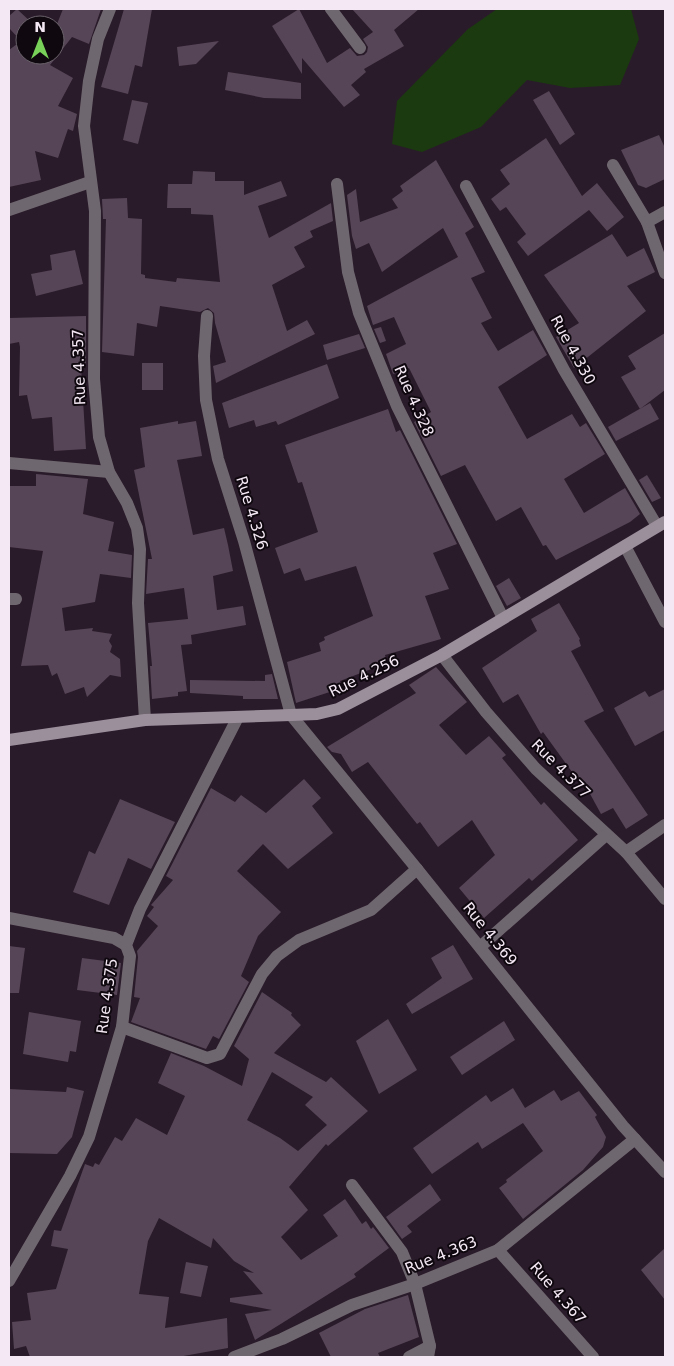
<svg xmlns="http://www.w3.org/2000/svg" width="674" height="1366" font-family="'DejaVu Sans',sans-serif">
<rect width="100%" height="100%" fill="#2a1b2a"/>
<path fill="#1b3a10" d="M497,9H631L639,39L620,85L570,88L527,80L481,127L422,152L392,144L397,101L468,29Z"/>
<g fill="#554556" fill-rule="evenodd">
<path d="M17,9L34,25H25V55H55V29L63,9H101L89,44L72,37L50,65L73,78L58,106L77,114L73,131L68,129L58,158L35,151L41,180L9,187V50L21,41L9,28V16Z"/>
<path d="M124,9H152L142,67L135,65L128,94L101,87Z"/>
<path d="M299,9L327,63L350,48L357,56L364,55L367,52L368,47L363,39L373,32L352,9H419L394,30L404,46L364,69L366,72L351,85L360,95L344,107L302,58V74L272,26Z"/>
<path d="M219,41L196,64L179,66L177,47Z"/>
<path d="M228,72L301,83V99L264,98L225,90Z"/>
<path d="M549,91L575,134L560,145L533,100Z"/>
<path d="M132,100L148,103L138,144L123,140Z"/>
<path d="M659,135L665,148V179L646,188L638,185L621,150Z"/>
<path d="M546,138L582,196L597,183L624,217L607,231L589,210L528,256L517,242L526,234L506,207L500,211L491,199L510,184L500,170Z"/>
<path d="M436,160L474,227L465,233L485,272L471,278L492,318L481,323L498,351L533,330L547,355L498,387L527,439L572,414L580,427L586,423L605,454L564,479L584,513L625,488L640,514L630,522L556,560L546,545L543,546L521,507L496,521L465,465L441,476L414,422L431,412L409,368L393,374L386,354L406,344L394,317L373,325L367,306L458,257L443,228L382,272L369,243L356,249L352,236L347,195L356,189L360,222L398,208L392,199L403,191L400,186Z"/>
<path d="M193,171L215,172V181H244V195L281,181L287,196L258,206L269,238L331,203L333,221L310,231L313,237L294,247L305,267L272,285L287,331L307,320L315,334L216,383L213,366L226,362L215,323L214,313L208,308L200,312L160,306L157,327L137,323L134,356L102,352L106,219H103L102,199L127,198L128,218L142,219L141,274L145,275V278L176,282L177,278L220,282L213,215L191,214V208H167L168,184H192Z"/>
<path d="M612,234L627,257L644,248L655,272L627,286L646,311L574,368L556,337L579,323L544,275Z"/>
<path d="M75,250L83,284L36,296L31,274L52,270L50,255Z"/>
<path d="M86,316V367H81L86,449L54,451L52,417L32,419L27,395L19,396L20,347L19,342L9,344V318Z"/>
<path d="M381,327L386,341L380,343L374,329Z"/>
<path d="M665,333V390L640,409L621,377L636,369L628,356Z"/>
<path d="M359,334L365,348L327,360L323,345Z"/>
<rect x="142" y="363" width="21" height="27"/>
<path d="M327,364L339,398L278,425L276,421L256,427L254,420L229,428L222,403Z"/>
<path d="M650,403L659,419L616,441L608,427Z"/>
<path d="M388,409L396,432L400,430L457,544L433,553L449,589L425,596L441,639L385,655L387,663L340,681L342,688L296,703L287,662L321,651L319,643L325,640L324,637L373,616L356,566L305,581L300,568L284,574L275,548L318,532L302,482L298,483L285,445Z"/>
<path d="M178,421V424L196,421L202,456L177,460L193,535L224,528L228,545L233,571L213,576L217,610L243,606L246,625L191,635L192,644L181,645L187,691L178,692V696L152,699L150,666H152L148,623L188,619L184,588L146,594L148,559H152L134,470L145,467L140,428Z"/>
<path d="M36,474L88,479L83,514L114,522L108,551L132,555L131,578L100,574L95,602L62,608L65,631L93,628L92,631L112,634L109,641L112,646L110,652L120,659L121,677L110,675L87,697L84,687L65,694L57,673L52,676L48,665L21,666L43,551L9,547V486H36Z"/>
<path d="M647,475L661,498L652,502L639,480Z"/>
<path d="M509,578L521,598L507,606L496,586Z"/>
<path d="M559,603L580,639L579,640L581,646L571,651L604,711L584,721L648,815L626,829L613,808L601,814L583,781L580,783L543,732L541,734L518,694L503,703L482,668L537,631L531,619Z"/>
<path d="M436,667L467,702L439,725L466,755L489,736L506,755L502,758L541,805L544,802L578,840L532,881L529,878L484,918L459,888L495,855L472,820L438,847L420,822L417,824L368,762L352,772L341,754L332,752L327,747L416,693L409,685Z"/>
<path d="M272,674L278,699H243V696L190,693V680L265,681V675Z"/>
<path d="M665,689V730L635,746L614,708L645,691L649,697Z"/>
<path d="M304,779L321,798L312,806L333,833L288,869L263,844L237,871L281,912L258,936L241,976L249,982L219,1039L213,1036L206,1049L131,1022L140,998L134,997L138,957L137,951L158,926L147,916L154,907L151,905L173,880L166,876L211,788L235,802L241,795L266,813Z"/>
<path d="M120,799L175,822L151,869L128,858L109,905L73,892L89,851L95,854Z"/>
<path d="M453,945L473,979L412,1014L406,1004L442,978L431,958Z"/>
<path d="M9,946L25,948L19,993H9Z"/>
<path d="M82,958L121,963L117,995L77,990Z"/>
<path d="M262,992L292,1013L291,1015L301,1025L274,1053L326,1082L331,1077L368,1111L328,1146L326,1144L289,1187L308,1210L281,1237L301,1260L338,1236L323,1215L345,1199L362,1224L366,1221L371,1229L373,1227L389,1248L354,1274L356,1277L255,1340L245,1314L272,1310L230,1302V1298L263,1294L243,1271L254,1273L234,1261L213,1238L211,1248L159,1218L148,1241L139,1294L169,1297L165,1328L227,1318L228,1348L178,1357H30L26,1346L14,1349L12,1322L31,1320L27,1293L56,1289L68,1249L51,1246L54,1230L61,1231L85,1164L93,1167L95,1163L99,1165L115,1137L122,1141L136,1118L167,1135L185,1096L158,1083L171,1053L204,1066L242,1086L249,1059L234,1046ZM272,1072L313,1097L305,1105L327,1125L298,1151L280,1138L247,1120Z"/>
<path d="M29,1012L81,1021L76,1052L70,1051L68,1062L23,1054Z"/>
<path d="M388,1019L417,1070L379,1094L356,1041Z"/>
<path d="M504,1021L515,1040L462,1075L450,1057Z"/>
<path d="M67,1087L84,1091L72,1137L57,1154L9,1153V1089L66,1092Z"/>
<path d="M513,1088L525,1108L554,1090L561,1101L579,1091L597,1115L595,1117L606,1137L603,1147L583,1170L523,1219L499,1188L507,1182L506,1180L543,1151L523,1123L482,1149L478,1142L432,1174L413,1148L486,1095L491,1102Z"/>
<path d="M430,1184L441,1200L407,1226L412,1232L402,1239L386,1217Z"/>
<path d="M665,1248V1300L641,1270Z"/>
<path d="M186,1262L208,1266L201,1297L180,1293Z"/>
<path d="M408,1295L419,1337L378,1353L380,1357H331L319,1333L365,1309Z"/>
</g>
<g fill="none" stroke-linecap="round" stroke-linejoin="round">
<g stroke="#6f676f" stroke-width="12">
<path d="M110,9L98,39L89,81L84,126L95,211L94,379L99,437L109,472L127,503L137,528L140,549L138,603L145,720"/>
<path d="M331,9L360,48"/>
<path d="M613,165L647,222L665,273"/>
<path d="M337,184L348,272L359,313L397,406L503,618"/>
<path d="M466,186L564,370L657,526"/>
<path d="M9,210L90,182"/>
<path d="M647,222L665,212"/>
<path d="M207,316L204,356L206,400L218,459L244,541L291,715L417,869L623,1126L665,1172"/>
<path d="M9,463L109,472"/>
<path d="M625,546L665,622"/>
<path d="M9,599H16"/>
<path d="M442,655L486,712L536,769L626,852L665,899"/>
<path d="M626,852L665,825"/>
<path d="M9,918L114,938L126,945"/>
<path d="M480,947L606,835"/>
<path d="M122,1027L207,1058L220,1054L262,974L277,956L299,940L371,910L417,869"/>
<path d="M352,1185L402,1252L415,1284L430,1346L428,1357"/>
<path d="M498,1250L593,1357"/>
<path d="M9,1281L70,1176L89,1137L122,1027L130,956L126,945L140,909L238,717"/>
<path d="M234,1357L282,1339L352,1305L415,1284L498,1250L635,1139"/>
<path d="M409,1357L430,1346"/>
</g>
<path stroke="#9c8f9c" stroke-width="12" d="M9,740L145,720L291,715L317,714L338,709L442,655L665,522"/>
</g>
<g text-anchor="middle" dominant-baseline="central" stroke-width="4" stroke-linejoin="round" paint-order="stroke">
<g font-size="15" fill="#f3e8f3" stroke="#0f080f">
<text transform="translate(573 350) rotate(61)">Rue 4.330</text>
<text transform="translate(79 367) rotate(-92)">Rue 4.357</text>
<text transform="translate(414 401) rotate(66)">Rue 4.328</text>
<text transform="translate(252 513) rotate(73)">Rue 4.326</text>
<text transform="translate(364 676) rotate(-26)">Rue 4.256</text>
<text transform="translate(561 769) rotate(45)">Rue 4.377</text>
<text transform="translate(490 934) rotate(51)">Rue 4.369</text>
<text transform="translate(107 996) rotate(-82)">Rue 4.375</text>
<text transform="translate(441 1255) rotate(-22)">Rue 4.363</text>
<text transform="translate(558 1293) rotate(49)">Rue 4.367</text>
</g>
</g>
<rect width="674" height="1366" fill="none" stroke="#f3e8f3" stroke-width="20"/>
<g transform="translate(40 40)"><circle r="24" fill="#0f080f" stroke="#6a626a"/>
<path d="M0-4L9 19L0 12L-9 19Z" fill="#78d158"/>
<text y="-8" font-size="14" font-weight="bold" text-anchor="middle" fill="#f3e8f3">N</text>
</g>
</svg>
